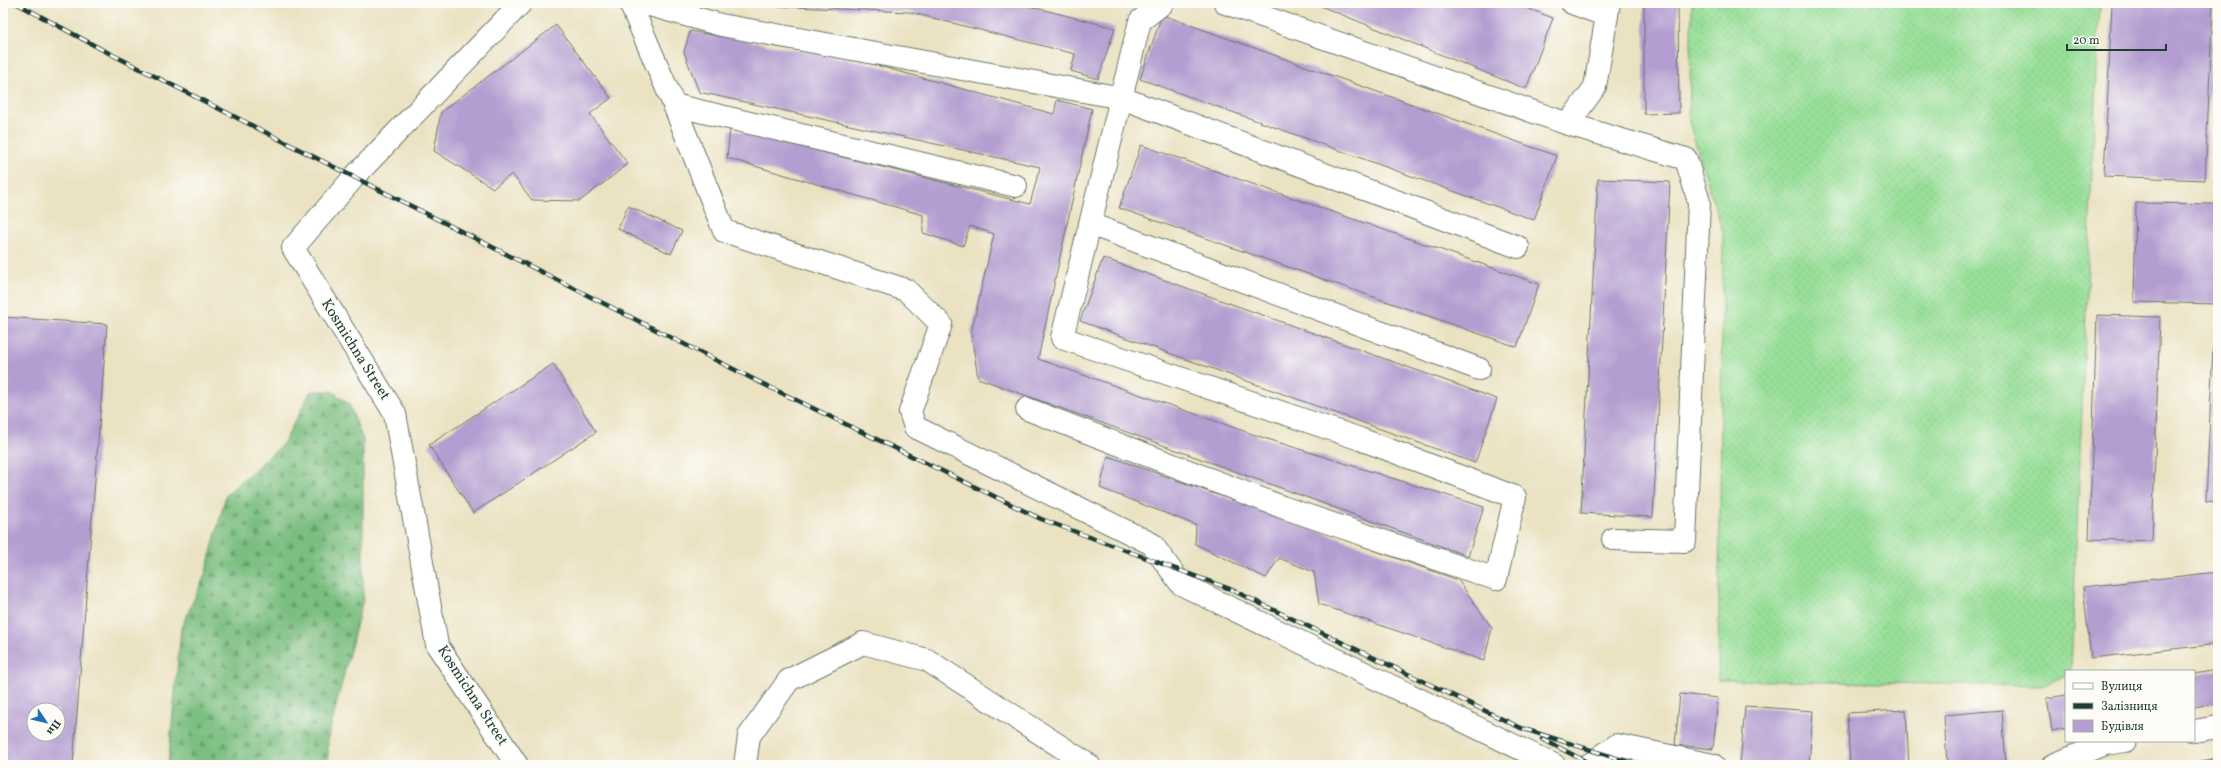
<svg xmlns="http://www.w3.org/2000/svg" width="2221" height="768" font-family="Vollkorn,serif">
<defs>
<pattern id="grass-dots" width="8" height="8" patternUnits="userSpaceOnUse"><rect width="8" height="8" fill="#98df98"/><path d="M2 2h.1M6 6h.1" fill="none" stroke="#83c084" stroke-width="1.8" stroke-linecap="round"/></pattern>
<pattern id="forest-firs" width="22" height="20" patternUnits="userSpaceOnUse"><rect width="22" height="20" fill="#7abe80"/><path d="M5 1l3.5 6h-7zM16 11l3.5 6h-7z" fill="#639c6a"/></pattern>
</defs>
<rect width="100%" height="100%" fill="#fdfcf7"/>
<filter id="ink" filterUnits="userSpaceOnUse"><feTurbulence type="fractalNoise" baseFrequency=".025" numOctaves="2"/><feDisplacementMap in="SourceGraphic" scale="8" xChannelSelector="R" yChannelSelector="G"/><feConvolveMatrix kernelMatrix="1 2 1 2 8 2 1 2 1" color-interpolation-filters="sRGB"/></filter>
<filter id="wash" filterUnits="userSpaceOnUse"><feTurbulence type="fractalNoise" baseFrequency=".012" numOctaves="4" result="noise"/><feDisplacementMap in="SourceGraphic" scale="16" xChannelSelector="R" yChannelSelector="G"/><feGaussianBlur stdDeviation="0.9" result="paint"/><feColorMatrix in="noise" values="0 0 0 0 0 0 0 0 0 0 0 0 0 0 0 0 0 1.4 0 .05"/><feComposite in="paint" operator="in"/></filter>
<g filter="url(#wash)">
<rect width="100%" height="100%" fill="#ebe2c2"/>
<path fill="url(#grass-dots)" stroke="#5c8e66" d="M1692,3H2099L2071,671H2066V675L2042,686L1718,680L1723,233L1689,122Z"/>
<path fill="url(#forest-firs)" stroke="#4c7e5a" d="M311,391H332L349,404L363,440V599L328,738V765H168L181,628L205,575L226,495L283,444Z"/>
<g id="blocks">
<g fill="#b49dd0" fill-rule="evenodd">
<path d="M702,3H1017L1115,28L1098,79L1071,71L1075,54L909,12Z"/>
<path d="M1313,3H1513L1553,18L1526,89Z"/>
<path d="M1644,3H1678L1679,113L1644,114Z"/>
<path d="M2112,3H2213L2205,180L2104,176Z"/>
<path d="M1162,15L1557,156L1534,220L1140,79Z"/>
<path d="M556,25L611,98L590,114L628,164L580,201L532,200L512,174L493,188L434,151L441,112Z"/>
<path d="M690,31L868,63L1054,114L1057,100L1092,109L1038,359L1258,436L1484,507L1468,556L978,378L971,333L994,234L970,226L963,246L923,233V215L727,158L730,129L1030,204L1040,167L699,92L684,52Z"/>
<path d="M1141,145L1539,284L1517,347L1119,208Z"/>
<path d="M1598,179L1670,182L1653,517L1581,513Z"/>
<path d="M2136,203L2218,204V304L2134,302Z"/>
<path d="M628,206L682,231L671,254L618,229Z"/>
<path d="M1103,258L1497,399L1475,463L1080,321Z"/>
<path d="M2097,315L2160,317L2152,541L2089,539Z"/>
<path d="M3,317L107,324L73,765H3ZM34,710H58V734H34Z"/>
<path d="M2213,347H2218V502L2206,501Z"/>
<path d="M553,364L596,432L473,513L429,445Z"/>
<path d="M1108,456L1458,580L1492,628L1484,661L1319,604L1314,572L1279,558L1266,578L1195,544L1196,525L1100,488Z"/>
<path d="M2218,572V644L2091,658L2083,587Z"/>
<path d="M2218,670V703L2194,707V674Z"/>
<path d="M1680,694L1718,698L1713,749L1675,745Z"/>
<path d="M2066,695V728L2052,731L2047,698Z"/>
<path d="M1745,706L1813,711L1809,765H1740Z"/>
<path d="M1906,710L1909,765H1850L1847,713Z"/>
<path d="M2002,710L2006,765H1947L1944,715Z"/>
</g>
</g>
</g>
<g filter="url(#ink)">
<use href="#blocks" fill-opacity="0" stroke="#676" stroke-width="1"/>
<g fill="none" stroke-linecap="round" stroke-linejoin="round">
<g stroke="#676" stroke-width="24">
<g id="minor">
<path d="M630,3L674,105L1016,186"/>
<path d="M642,3L721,25L1122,98L1518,247"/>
<path d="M1225,3L1568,124L1595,87L1609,3"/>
<path d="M1572,3L1607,16"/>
<path d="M674,105L724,231L906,290L941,324L910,412L915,427L1152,544L1181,584L1554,765"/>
<path d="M1568,124L1686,159L1699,202L1685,541L1613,539"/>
<path d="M1090,224L1479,369"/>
<path d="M1027,409L1282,507L1496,579L1515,497L1360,439L1062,338L1140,21L1163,3"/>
<path d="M2194,731L2218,727"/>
<path d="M517,765L437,645L395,414L293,248L355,176L521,3"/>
<path d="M745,765L749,736L789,680L863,643L927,660L1089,765"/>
<path d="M1589,765L1617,745L1713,765"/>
<path d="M2053,765L2105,744L2125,741"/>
</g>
</g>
<use href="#minor" stroke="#fff" stroke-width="22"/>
<g stroke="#1f3d34" stroke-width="4.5">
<g id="rail">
<path d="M16,3L101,49L759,382L1041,519L1230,589L1521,728L1638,765"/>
<path d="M1542,739L1593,765"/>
<path d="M2189,765L2218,760"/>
</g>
</g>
<use href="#rail" stroke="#fdfcf7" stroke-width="3" stroke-dasharray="9" stroke-linecap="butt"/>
</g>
</g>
<g text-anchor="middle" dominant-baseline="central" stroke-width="3.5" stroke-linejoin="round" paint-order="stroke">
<g font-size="15" fill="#1f3d34" stroke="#fdfcf7">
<text transform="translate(355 350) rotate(58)">Kosmichna Street</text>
<text transform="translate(472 696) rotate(57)">Kosmichna Street</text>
</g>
</g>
<rect width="2221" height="768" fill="none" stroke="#fdfcf7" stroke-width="16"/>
<rect x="2065" y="670" width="130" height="72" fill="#fdfcf7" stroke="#a4b0a9"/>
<rect x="2073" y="683" width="20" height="6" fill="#ffffff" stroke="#a4b0a9"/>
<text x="2101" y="690" font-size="12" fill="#1f3d34">Вулиця</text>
<rect x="2073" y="703" width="20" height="6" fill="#1f3d34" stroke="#a4b0a9"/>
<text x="2101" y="710" font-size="12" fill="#1f3d34">Залізниця</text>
<rect x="2073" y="720" width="20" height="12" fill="#b49dd0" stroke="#a4b0a9"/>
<text x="2101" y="730" font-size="12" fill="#1f3d34">Будівля</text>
<g transform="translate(46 722) rotate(125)"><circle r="19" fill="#fdfcf7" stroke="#a4b0a9"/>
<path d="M0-3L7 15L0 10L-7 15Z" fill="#1f6fb2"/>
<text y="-6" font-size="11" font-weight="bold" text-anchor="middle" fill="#1f3d34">Пн</text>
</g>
<path d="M2067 44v6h99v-6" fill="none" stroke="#1f3d34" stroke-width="2"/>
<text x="2073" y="44" font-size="12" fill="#1f3d34" stroke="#fdfcf7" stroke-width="3" paint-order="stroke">20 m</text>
</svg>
